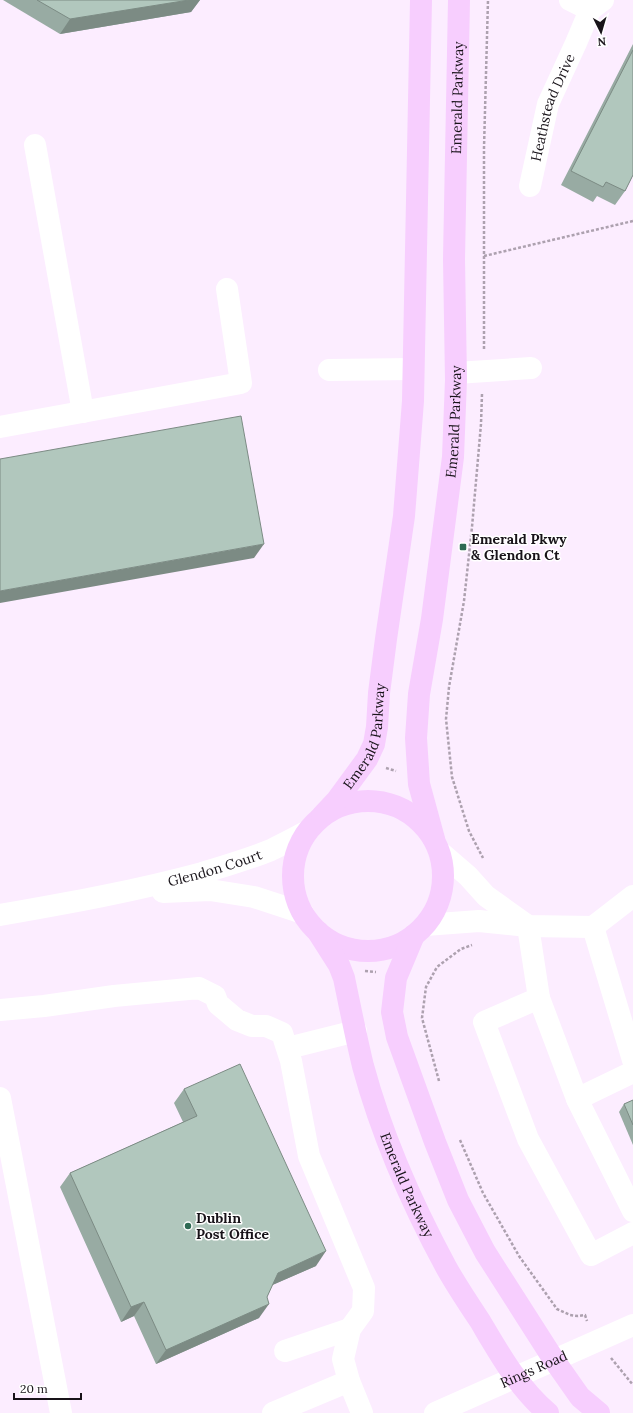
<svg xmlns="http://www.w3.org/2000/svg" width="633" height="1413" font-family="Lora,serif">
<rect width="100%" height="100%" fill="#fcedff"/>
<g fill="none" stroke-linecap="round" stroke-linejoin="round">
<g stroke="#ada1af" stroke-width="2.5" stroke-dasharray="3 2" stroke-linecap="butt">
<path d="M484,256L633,221"/>
<path d="M484,349V148L488,0"/>
<path d="M482,394L481,424L472,527L464,601L449,687L446,719L452,777L469,831L483,858"/>
<path d="M386,768L396,771"/>
<path d="M365,971L376,972"/>
<path d="M439,1081L422,1018L426,987L437,967L461,949L472,945"/>
<path d="M460,1140L483,1193L519,1256L557,1309L570,1315L578,1316L585,1315L587,1321"/>
<path d="M611,1358L633,1385"/>
</g>
<g stroke="#fff" stroke-width="22">
<path d="M570,0L590,10L603,0"/>
<path d="M35,145L83,412"/>
<path id="s1" d="M530,186L548,104L576,43L590,10"/>
<path d="M329,370L413,369"/>
<path d="M456,373L531,368"/>
<path d="M0,427L241,383L227,289"/>
<path d="M439,851L468,876L486,896L528,926L539,998L577,1099L633,1211"/>
<path d="M163,892L210,890L254,897L303,913"/>
<path id="s2" d="M0,915C68,903 136,891 202,873C225,866 249,859 271,850C283,844 295,838 306,832"/>
<path d="M425,925L479,921L528,926L593,927L633,896"/>
<path d="M593,927L633,1060"/>
<path d="M539,998L484,1022L528,1139L591,1255L633,1233"/>
<path d="M0,1010L44,1006L114,996L199,988L215,996L218,1004L237,1020L252,1026H266L282,1033L291,1061L309,1156L364,1288L363,1311L350,1329L343,1359L349,1381L362,1413"/>
<path d="M288,1048L356,1031"/>
<path d="M0,1098L61,1413"/>
<path d="M577,1099L633,1072"/>
<path d="M285,1351L350,1329"/>
<path d="M273,1413L349,1381"/>
<path id="s3" d="M435,1413L633,1325"/>
</g>
<g stroke="#f7cefe" stroke-width="22">
<circle cx="368" cy="876" r="75"/>
<path id="s4" d="M322,816L337,800L367,759L374,744L377,727L379,693L386,639L404,516L413,401L421,0"/>
<path id="s5" d="M434,839L419,784L416,738L419,694L432,619L453,457L456,380L454,259L459,0"/>
<path id="s6" d="M318,932L339,965L344,978C350,1007 356,1037 363,1066C382,1136 412,1204 446,1267C456,1285 468,1303 480,1321C499,1353 519,1389 548,1413"/>
<path d="M414,935L396,978L392,1012L397,1037L435,1142L458,1200L485,1252L554,1360L580,1397L599,1413"/>
</g>
</g>
<g fill="#98aba3">
<path d="M3,0H200L191,12L60,34Z"/>
<path d="M633,44V175L625,191L615,205L597,196L593,202L561,185Z"/>
<path d="M184,1089L316,1266L272,1285L267,1297L259,1318L156,1364L134,1316L121,1322L60,1187L70,1173L183,1122L174,1103Z"/>
<path d="M633,1100V1145L619,1112L624,1104Z"/>
</g>
<g fill="#7c8b84">
<path d="M189,0H200L191,12L60,34L70,19Z"/>
<path d="M264,544L254,558L0,603V591Z"/>
<path d="M326,1251L316,1266L268,1287L278,1273Z"/>
<path d="M144,1302L134,1316L121,1322L131,1307Z"/>
<path d="M269,1304L259,1318L156,1364L166,1350Z"/>
</g>
<g fill="#b1c7bd" stroke="#7c8b84">
<path d="M37,0H189L70,19Z"/>
<path d="M633,50V175L625,191L606,182L603,187L571,171Z"/>
<path d="M241,416L264,544L0,591V459Z"/>
<path d="M240,1064L326,1251L278,1273L267,1297L269,1304L166,1350L144,1302L131,1307L70,1173L197,1116L184,1089Z"/>
<path d="M633,1100V1125L624,1104Z"/>
</g>
<g fill="#2e6953" stroke="#fff" stroke-width="1.5">
<rect x="459" y="543" width="8" height="8" rx="2"/>
<circle cx="188" cy="1226" r="4"/>
</g>
<g text-anchor="middle" dominant-baseline="central" stroke-width="3" stroke-linejoin="round" paint-order="stroke">
<g font-size="14" fill="#181319" stroke="#fff">
<text stroke="none"><textPath href="#s5" startOffset="746">Emerald Parkway</textPath></text>
<text stroke="none"><textPath href="#s1" startOffset="82">Heathstead Drive</textPath></text>
<text stroke="none"><textPath href="#s5" startOffset="422">Emerald Parkway</textPath></text>
<text stroke="none"><textPath href="#s4" startOffset="94">Emerald Parkway</textPath></text>
<text stroke="none"><textPath href="#s2" startOffset="220">Glendon Court</textPath></text>
<text stroke="none"><textPath href="#s6" startOffset="270">Emerald Parkway</textPath></text>
<text stroke="none"><textPath href="#s3" startOffset="108">Rings Road</textPath></text>
</g>
<g font-size="14" font-weight="bold" fill="#181319" stroke="#fff" text-anchor="start">
<text x="471" y="539">Emerald Pkwy<tspan x="471" dy="16">&amp; Glendon Ct</tspan></text>
<text x="196" y="1218">Dublin<tspan x="196" dy="16">Post Office</tspan></text>
</g>
</g>
<g transform="translate(601 32) rotate(175)" stroke="#ffffff" stroke-width="3" paint-order="stroke">
<path d="M0-3L7 15L0 10L-7 15Z" fill="#181319"/>
<text y="-6" font-size="11" font-weight="bold" text-anchor="middle" fill="#181319">N</text>
</g>
<path d="M14 1393v6h67v-6" fill="none" stroke="#181319" stroke-width="2"/>
<text x="20" y="1393" font-size="12" fill="#181319" stroke="#ffffff" stroke-width="3" paint-order="stroke">20 m</text>
</svg>
